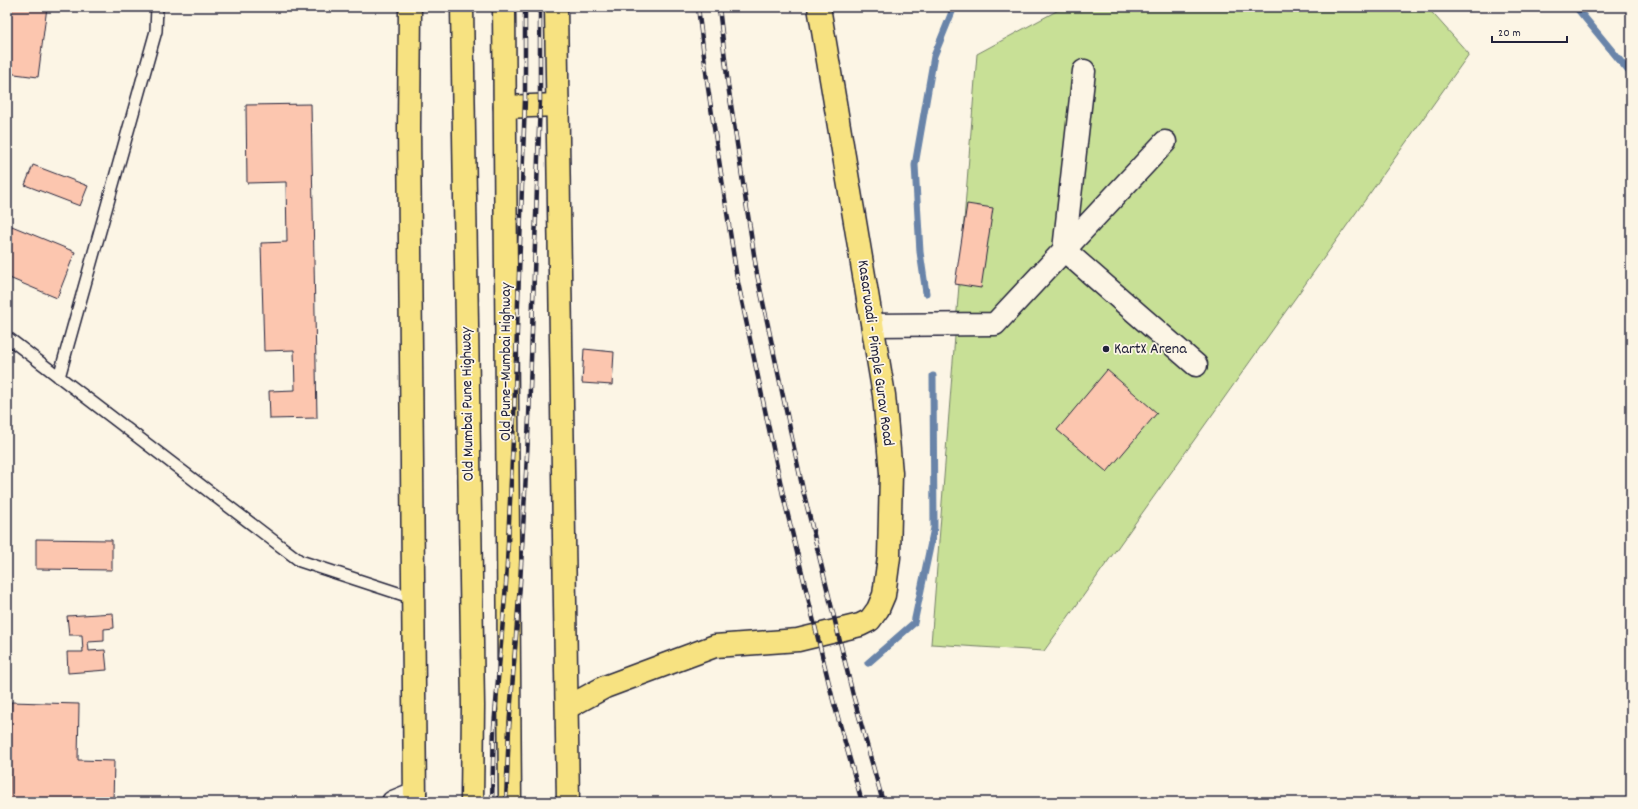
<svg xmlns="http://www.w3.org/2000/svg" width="1638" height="809" font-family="Dekko,sans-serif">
<rect width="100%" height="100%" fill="#fcf5e5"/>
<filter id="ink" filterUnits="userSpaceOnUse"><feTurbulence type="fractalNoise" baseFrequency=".025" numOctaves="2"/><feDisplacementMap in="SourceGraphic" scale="8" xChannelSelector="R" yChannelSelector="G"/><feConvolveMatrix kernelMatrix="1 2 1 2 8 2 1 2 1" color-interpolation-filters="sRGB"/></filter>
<g filter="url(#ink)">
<path fill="#c8e096" stroke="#758168" d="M1064,7H1427L1469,54L1044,651L931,644L977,54Z"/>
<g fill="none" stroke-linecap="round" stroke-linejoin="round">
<g stroke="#6984a9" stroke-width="7">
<path d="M1576,7L1631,74"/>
<path d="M926,293L920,252L915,165L934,56L954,7"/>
<path d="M868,663L914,623L934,528L933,376"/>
</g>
</g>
<g fill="#fcc6af" stroke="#22223b">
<path d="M7,7H47L38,77L7,73Z"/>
<path d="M311,104L317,418L270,419L269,391L295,390L294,350L264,351L261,243L287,242L286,182L247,183L246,105Z"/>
<path d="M33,165L88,186L80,206L25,185Z"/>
<path d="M967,204L993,208L981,288L955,284Z"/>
<path d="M7,224L75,252L57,298L7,277Z"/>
<path d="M584,349L614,352L612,385L582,383Z"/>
<path d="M1107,370L1157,413L1107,472L1057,430Z"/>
<path d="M36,539L112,540V570L36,569Z"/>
<path d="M113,613L114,628L104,629V641L88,642L89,651L105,650L107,670L68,673L67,652H83L82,635H69L67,616Z"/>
<path d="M11,702L79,704L78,760L114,761L113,802H9Z"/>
</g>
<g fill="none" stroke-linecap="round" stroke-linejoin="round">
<g stroke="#22223b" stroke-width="14">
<g id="service">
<path d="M7,337L300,561L413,598"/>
<path d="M59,377L156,31L157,7"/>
</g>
</g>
<g stroke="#22223b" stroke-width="25">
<g id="minor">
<path d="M1084,71L1064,250L1196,365"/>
<path d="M873,325L995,324L1165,142"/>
<path d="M393,802L415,793"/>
</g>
</g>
<g stroke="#22223b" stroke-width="25">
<g id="primary">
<path d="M410,7L409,128L415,802"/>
<path d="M556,7L568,802"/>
<path d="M568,707L605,687L715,646L798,640L860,625L870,620L878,609L884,595L889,557L891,473L884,395L819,7"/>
</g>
</g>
<g stroke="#22223b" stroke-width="25">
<g id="trunk">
<path d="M462,7L473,706L472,802"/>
<path d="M504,7L510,802"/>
<path d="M505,107L557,105"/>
</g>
</g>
<use href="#service" stroke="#fcf5e5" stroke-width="11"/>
<use href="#minor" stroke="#fcf5e5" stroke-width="22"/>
<use href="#primary" stroke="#f7e281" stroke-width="22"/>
<use href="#trunk" stroke="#f7e281" stroke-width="22"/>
<g stroke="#22223b" stroke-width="4.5">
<g id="rail">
<path d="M698,7L708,88L737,278L783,495L833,700L862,802"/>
<path d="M719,7L728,85L757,274L803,490L853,695L883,802"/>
<path d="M492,802L494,727L506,584L514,418L525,99V7"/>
<path d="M506,802L509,728L520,584L529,418L540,100V7"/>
</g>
</g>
<use href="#rail" stroke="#fcf5e5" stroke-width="3" stroke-dasharray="9" stroke-linecap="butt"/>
</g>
</g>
<circle fill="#22223b" stroke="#fcf5e5" stroke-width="1.5" cx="1106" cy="349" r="4"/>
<g text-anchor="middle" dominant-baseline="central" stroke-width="3.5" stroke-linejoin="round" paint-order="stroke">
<g font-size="16" fill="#22223b" stroke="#fcf5e5" text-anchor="start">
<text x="1114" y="349">KartX Arena</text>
</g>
<g font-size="16" fill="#22223b" stroke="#fcf5e5">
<text transform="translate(875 353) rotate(82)">Kasarwadi - Pimple Gurav Road</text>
<text transform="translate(506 362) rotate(-90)">Old Pune–Mumbai Highway</text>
<text transform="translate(468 404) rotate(-91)">Old Mumbai Pune Highway</text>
</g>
</g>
<rect width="1638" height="809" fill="none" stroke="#fcf5e5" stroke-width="24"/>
<rect x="12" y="12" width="1614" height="785" fill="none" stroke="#22223b" stroke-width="1.5" filter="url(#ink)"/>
<path d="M1492 36v6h75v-6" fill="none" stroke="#22223b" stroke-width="2"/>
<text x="1498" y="36" font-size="12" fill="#22223b" stroke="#fcf5e5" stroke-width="3" paint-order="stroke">20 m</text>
</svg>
